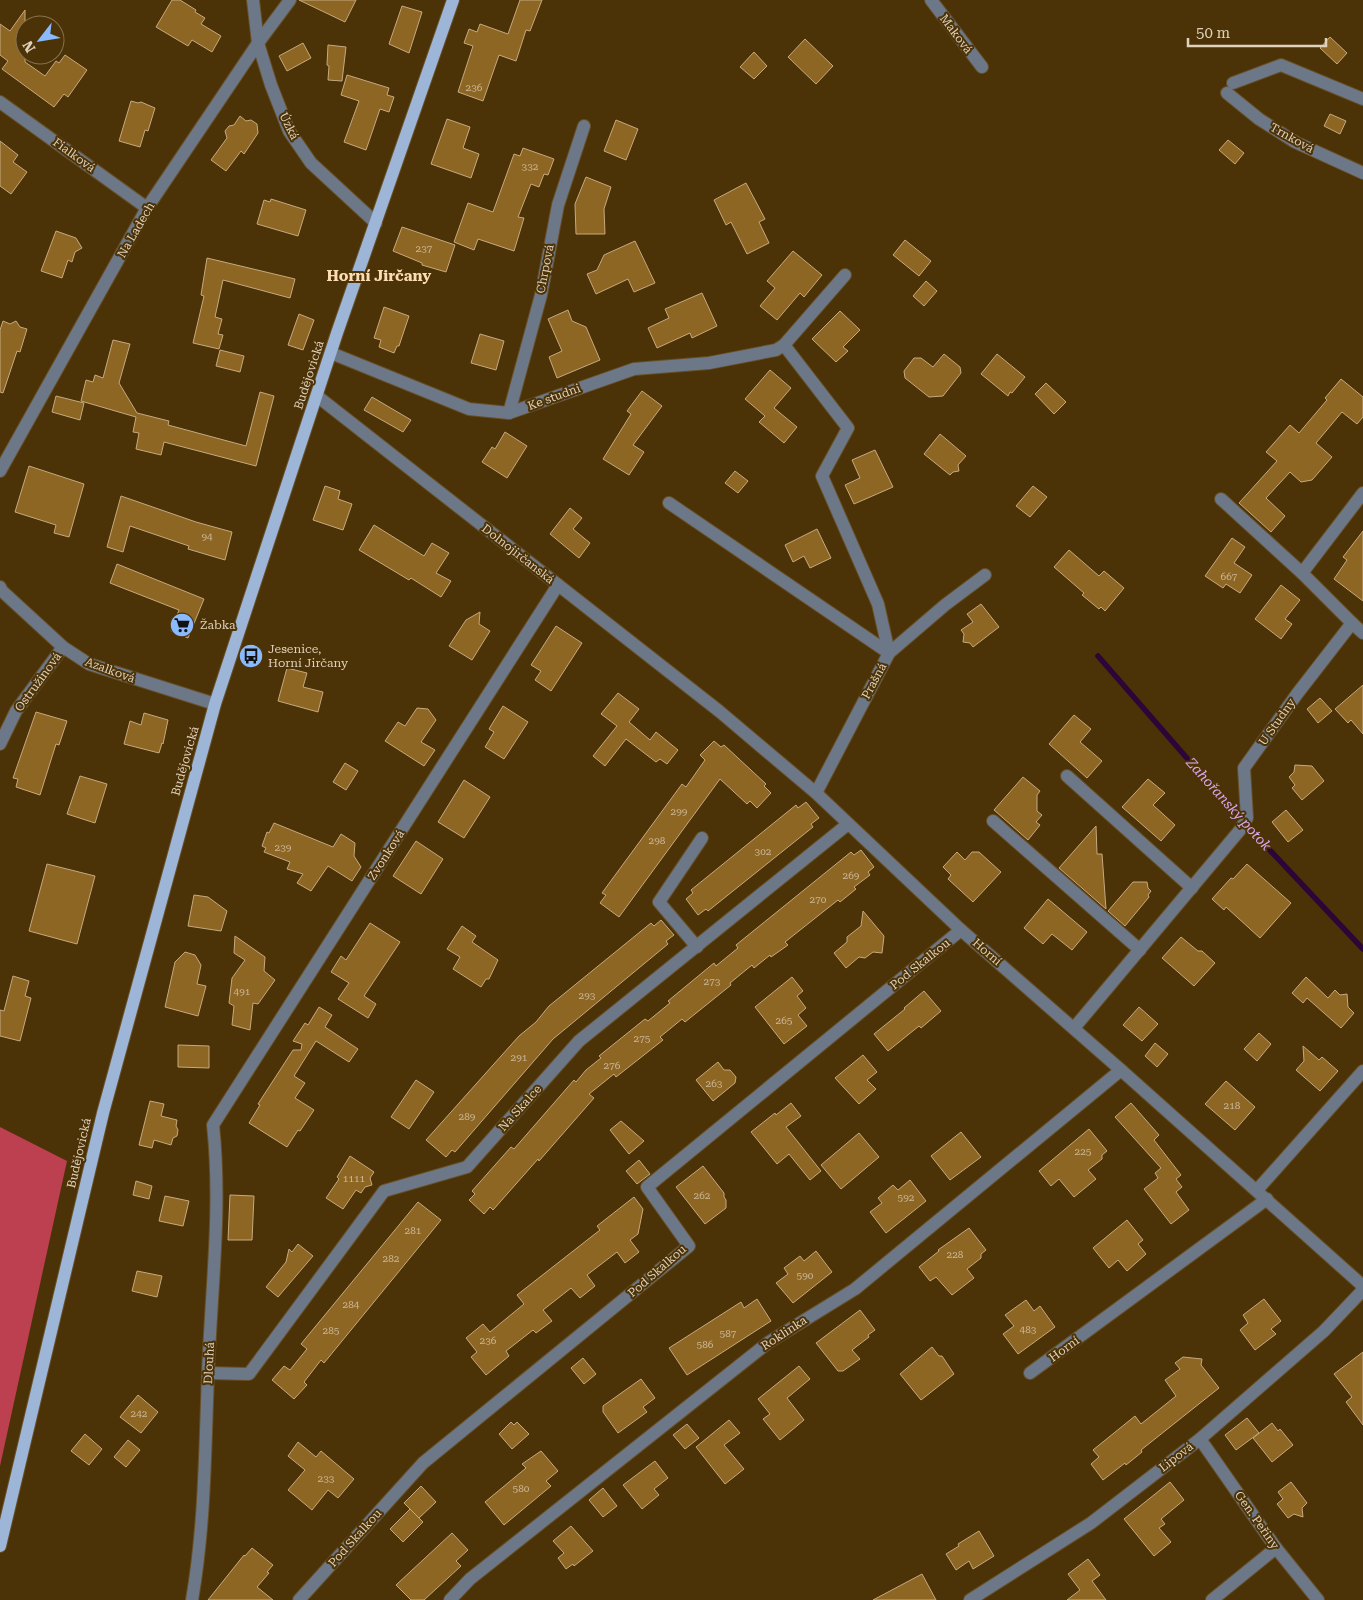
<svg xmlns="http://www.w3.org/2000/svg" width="1363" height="1600" font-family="'Roboto Serif',serif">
<rect width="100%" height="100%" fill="#4c3307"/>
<path fill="#bc404f" d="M0,1127L67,1161L0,1466Z"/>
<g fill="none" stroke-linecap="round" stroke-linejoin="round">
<path stroke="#2c0638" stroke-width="5.5" d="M1098,656L1233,811L1363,949"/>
</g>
<g fill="#8d6624" stroke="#c7a97f">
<path d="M172,0H180L196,10L195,12L205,18L201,24L221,36L212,52L192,40L188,46L156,27Z"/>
<path d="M299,0H356L345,22Z"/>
<path d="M520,0H542L530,31L526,30L516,61L499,55L483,101L458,92L473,46L464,43L469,29L477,32L480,24L508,34Z"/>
<path d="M402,6L422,12L409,53L389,44Z"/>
<path d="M25,10V62L45,76L56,61L59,63L65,55L87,70L68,97L64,94L54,107L2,69L8,61L0,55V24L10,31Z"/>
<path d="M1330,37L1347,53L1337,64L1320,48Z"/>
<path d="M805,39L833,66L816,84L788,57Z"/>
<path d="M303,43L311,58L287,71L279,56Z"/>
<path d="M328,45L346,47L342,81L328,80L329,66L327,65Z"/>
<path d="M754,52L767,66L754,79L740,67Z"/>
<path d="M347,75L389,88L387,95L394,97L389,112L380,109L366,150L344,142L359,101L341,95Z"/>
<path d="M131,101L138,103L141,102L155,108L148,131L145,130L140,147L119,141Z"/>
<path d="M1330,114L1346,121L1340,134L1324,126Z"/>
<path d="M240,116L246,121L251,120L257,124L258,133L244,154L241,151L226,171L211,160L227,138L225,131L229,126L234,125Z"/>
<path d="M447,119L470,127L463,148L479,154L471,178L431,164Z"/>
<path d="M616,120L638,129L626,160L604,151Z"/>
<path d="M1228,140L1244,153L1235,164L1219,150Z"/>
<path d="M0,141L18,155L13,162L27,172L11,194L0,186Z"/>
<path d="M523,148L554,159L548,175L544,174L539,187L531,184L518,217L524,218L514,251L478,239L474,250L454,242L468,203L493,212L514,154L520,156Z"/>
<path d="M586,177L611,187L604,209L605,234H576L575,204Z"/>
<path d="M746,183L765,219L759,222L769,243L747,254L731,222L726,225L714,200Z"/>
<path d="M271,199L306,210L298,236L257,224L264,200L270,202Z"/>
<path d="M402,227L455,245L446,272L422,265V263L393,251Z"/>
<path d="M56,231L76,238L82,248L75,252L72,262L68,260L62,278L41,271Z"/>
<path d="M905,240L931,261L919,276L893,255Z"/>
<path d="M635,241L655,283L634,292L628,279L596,294L587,274L597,270L604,255Z"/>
<path d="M793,251L822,275L804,297L800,293L777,320L760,306L775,288L767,281Z"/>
<path d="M207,258L295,279L290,298L223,280L215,317L222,319L218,334L223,335L219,349L193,343L204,296L201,295Z"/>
<path d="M926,281L937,291L924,306L913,296Z"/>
<path d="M702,293L717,326L692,338L690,333L657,348L648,328L669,318L665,309Z"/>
<path d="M384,307L409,316L399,346H397L394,353L379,347L381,340L374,338Z"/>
<path d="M568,310L572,321L586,327L600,360L557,378L549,357L562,351L548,319Z"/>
<path d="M840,311L860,330L843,347L848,351L836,362L812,339Z"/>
<path d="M299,314L314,320L303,350L288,345Z"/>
<path d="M3,321L10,324L16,321L20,327L27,329L20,352L17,351L3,393L0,392V330Z"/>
<path d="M480,334L504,341L496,370L471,363Z"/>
<path d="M113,340L130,344L119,383L137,413L169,421L168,425L246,446L260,392L274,396L256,466L164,442L161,455L136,449L139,433L133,432L136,417L81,401L86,380L93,382L95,375L103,378Z"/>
<path d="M220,350L244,356L240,372L216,366Z"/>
<path d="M944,354L960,367L961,373L943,396L929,397L905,378L904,371L914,358H921L933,367Z"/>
<path d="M997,354L1025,377L1012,393L1010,392L1008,396L981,374Z"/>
<path d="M770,370L791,388L774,408L797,427L784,443L759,422L765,416L745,399Z"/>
<path d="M1341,379L1363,397V417L1357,424L1342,412L1316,443L1332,457L1312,480L1301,482L1290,472L1266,498L1285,516L1271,532L1239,503L1277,461L1266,452L1290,425L1299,433L1327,400L1325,398Z"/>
<path d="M1046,383L1066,402L1054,414L1035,394Z"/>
<path d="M642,391L662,406L633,445L644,452L629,475L603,459L631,414L627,411Z"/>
<path d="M56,396L84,403L80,420L52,412Z"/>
<path d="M372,397L411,420L403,432L364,410Z"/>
<path d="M505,432L527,446L507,478L482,462L492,447L495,449Z"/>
<path d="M940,434L966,456L958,465L959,471L953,472L950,475L924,454Z"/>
<path d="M875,450L893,487L854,504L845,485L860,478L852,460Z"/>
<path d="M29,466L84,484L69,537L54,533L56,525L15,512Z"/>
<path d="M735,471L748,481L738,493L725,483Z"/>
<path d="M325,486L340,491L338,499L352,504L343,530L313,520Z"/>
<path d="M1033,486L1047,497L1030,517L1016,506Z"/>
<path d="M121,496L196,522L232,532L225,560L188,549L189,546L130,526L123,552L107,547Z"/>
<path d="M570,508L582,518L573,529L590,543L579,558L550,534Z"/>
<path d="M374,525L424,556L432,543L449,553L436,573L451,581L441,597L411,578L409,580L359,550Z"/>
<path d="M817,529L831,558L810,568L804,556L793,562L785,545Z"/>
<path d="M1363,531V601L1334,579L1347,560L1343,557Z"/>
<path d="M1232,538L1245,547L1234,563L1252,575L1240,593L1226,584L1223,588L1205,576Z"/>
<path d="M1069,550L1099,576L1104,571L1124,588L1105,611L1101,607L1099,609L1082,595L1084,593L1054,567Z"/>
<path d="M117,564L204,599L188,638L171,631L179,610L110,583Z"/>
<path d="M1281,585L1300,600L1285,619L1292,624L1281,639L1255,619Z"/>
<path d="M981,604L999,627L973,647L970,643L963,642L964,634L961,630L973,622L967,614Z"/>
<path d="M480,612L479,624L490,631L472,660L449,646L466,620Z"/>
<path d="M556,626L582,643L551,691L535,680L541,671L531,665Z"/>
<path d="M287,668L307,673L303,687L323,692L318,712L278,701Z"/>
<path d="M1363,685V734L1351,720L1348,723L1335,709Z"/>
<path d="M618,693L639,709L629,722L650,740L656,732L678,750L667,764L660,759L656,762L626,739L605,766L593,756L617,726L601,714Z"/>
<path d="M1320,698L1332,711L1318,723L1307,709Z"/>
<path d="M503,706L528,722L504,759L485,747L494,732L489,729Z"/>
<path d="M417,708L428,709L436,720L421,742L435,750L424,766L385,741L398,722L405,726Z"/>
<path d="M36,712L67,721L59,745L56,744L40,795L16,787L18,779L13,778Z"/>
<path d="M144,713L168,720L163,744L162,743L159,753L124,744L130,721L141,725Z"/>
<path d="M1074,715L1091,729L1080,742L1102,761L1087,778L1049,744Z"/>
<path d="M714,741L721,747L724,745L766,784L764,786L771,793L757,808L750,801L747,804L720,779L619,917L600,903L606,895L602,893L682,784L686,787L705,760L700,755Z"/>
<path d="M345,763L358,771L346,790L333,782Z"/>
<path d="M1295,765L1312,766L1324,781L1302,800L1292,788L1295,785L1289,777L1294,772Z"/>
<path d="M80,776L107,784L95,823L67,814Z"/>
<path d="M1023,777L1040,791L1037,795V811L1042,815L1036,822L1040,825L1028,840L994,810Z"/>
<path d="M1148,779L1165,793L1153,805L1175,825L1161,841L1122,807Z"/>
<path d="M464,780L490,797L464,838L438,822Z"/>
<path d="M806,802L819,818L811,824L813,827L708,911L706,909L698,915L686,899L693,893L691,890L796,805L798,808Z"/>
<path d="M1286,810L1303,830L1288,842L1272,822Z"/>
<path d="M274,823L333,847L341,834L355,843L354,856L361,867L352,881L328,866L311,891L297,883L303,874L287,869L290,862L264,852L266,848L262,846L267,832L269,833Z"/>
<path d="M1096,826L1097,854H1102L1106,909L1059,868Z"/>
<path d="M416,841L443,859L421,894L393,876Z"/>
<path d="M861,850L874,867L868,872L870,875L854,887L856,889L840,902L838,900L785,942L788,945L771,957L770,955L754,968L752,965L730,983L731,985L685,1022L682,1019L660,1037L663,1040L616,1077L614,1074L589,1094L594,1098L539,1161L538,1159L493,1210L490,1207L484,1214L469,1200L475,1194L472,1191L511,1147L514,1149L574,1080L576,1082L586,1070L601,1058L599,1056L645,1019L648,1021L670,1003L668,1001L714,963L716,966L738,948L736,945L851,852L854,855Z"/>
<path d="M957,852L965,860L972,852H979L1001,872L973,902L948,879L951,875L943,867Z"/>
<path d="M47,864L95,876L77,944L29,931Z"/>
<path d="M1247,864L1291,903L1260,938L1226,907L1224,910L1212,899L1231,878L1233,879Z"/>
<path d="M1133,882H1147L1148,888L1151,891L1148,895L1149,897L1125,926L1108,911Z"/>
<path d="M194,895L208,897L227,911L221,931L188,926Z"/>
<path d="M1048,899L1087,932L1072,950L1052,934L1043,944L1024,928Z"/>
<path d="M863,911L884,936L882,953L873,952L865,958L859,957L846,968L834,953L847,942V937L861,926Z"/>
<path d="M661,920L674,935L666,941L668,944L553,1039L455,1152L452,1150L446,1157L426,1140L519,1036L536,1022L549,1006L651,923L654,926Z"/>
<path d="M370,923L400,942L364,996L376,1004L368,1018L338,999L349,983L331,972L341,956L346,960Z"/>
<path d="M462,926L476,936L472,942L498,960L489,979H486L481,987L453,969L460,957L447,949Z"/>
<path d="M235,936L265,957L264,971L275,980L258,1004L253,1003L250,1030L232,1025L234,1006L229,1003L232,978L245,960L234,953Z"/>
<path d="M1181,937L1198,951H1202L1215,963L1194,986L1162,958Z"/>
<path d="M185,952L195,955L201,965L197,984L206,986L198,1016L165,1007L175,962Z"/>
<path d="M13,976L29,981L25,996L31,998L20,1041L0,1036V1010L4,1011Z"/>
<path d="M792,977L803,991L797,996L806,1008L798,1015L807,1026L784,1044L755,1007Z"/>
<path d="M1306,977L1328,998L1335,990L1340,995L1347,994L1348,1007L1354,1013L1341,1028L1307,998L1303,1003L1292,993Z"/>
<path d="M924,991L941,1011L921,1028L919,1026L888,1051L874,1034L905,1009L904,1008Z"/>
<path d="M319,1007L332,1015L325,1027L358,1049L349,1062L316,1041L294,1076L305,1083L295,1098L314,1110L300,1131L298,1130L287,1147L249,1123L260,1105L258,1104L293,1050H301L302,1044L293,1041L305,1023L308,1025Z"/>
<path d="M1139,1007L1158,1024L1142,1041L1123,1025Z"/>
<path d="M1259,1033L1271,1044L1257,1061L1244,1049Z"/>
<path d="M1155,1043L1168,1054L1157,1067L1145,1056Z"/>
<path d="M178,1045L209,1046V1068L178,1067Z"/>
<path d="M1303,1046L1319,1060L1322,1057L1338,1071L1320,1091L1296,1070L1304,1061Z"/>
<path d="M863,1055L877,1072L867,1080L876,1089L859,1104L835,1078Z"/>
<path d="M718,1062L724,1070H730L736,1077L735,1083L713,1101L696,1080Z"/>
<path d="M416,1080L434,1092L409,1129L391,1117Z"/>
<path d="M1226,1081L1255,1107L1235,1130L1205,1104Z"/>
<path d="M150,1101L164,1104L161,1116L177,1120L176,1126L178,1130L177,1136L173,1138L171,1145L154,1140L152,1148L139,1145Z"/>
<path d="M791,1103L801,1116L786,1127L821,1171L810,1180L789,1154L777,1164L751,1132L775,1113L776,1115Z"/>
<path d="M1131,1103L1159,1135L1154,1140L1181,1175L1176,1179L1182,1187L1176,1192L1189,1210L1171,1224L1144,1189L1158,1178L1155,1173L1161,1168L1115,1117Z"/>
<path d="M621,1121L644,1141L629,1154L610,1130Z"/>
<path d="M1089,1129L1107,1151L1102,1155V1159L1088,1170L1096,1179L1074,1197L1059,1179L1051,1186L1039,1171Z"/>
<path d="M961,1132L981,1157L950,1180L931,1156Z"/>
<path d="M859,1133L879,1157L841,1189L821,1165Z"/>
<path d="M350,1156L374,1172L370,1178L372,1185L365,1187L361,1193L356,1190L343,1209L326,1198L339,1179L337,1177Z"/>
<path d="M639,1160L650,1174L637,1184L626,1171Z"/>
<path d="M703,1166L724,1193V1197L726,1200V1208L705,1224L676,1187Z"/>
<path d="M910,1180L926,1201L886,1233L870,1212L882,1203L878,1198L886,1191L893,1185L898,1190Z"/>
<path d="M136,1181L152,1186L149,1199L133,1195Z"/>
<path d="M230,1195L254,1196L252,1240H228Z"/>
<path d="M165,1196L189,1201L183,1226L159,1221Z"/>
<path d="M634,1197L643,1209L638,1234L630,1240L639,1252L625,1263L617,1252L587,1275L595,1286L580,1298L571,1288L543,1310L552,1321L536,1333L533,1330L506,1351L509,1356L486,1375L471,1357L477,1352L466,1338L483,1324L490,1332L524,1304L517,1295L600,1230L597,1226Z"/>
<path d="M418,1202L441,1220L324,1363L321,1360L304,1382L307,1385L294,1399L272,1380L284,1366L290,1370L298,1360L307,1349L301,1344Z"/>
<path d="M1127,1220L1143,1240L1138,1244L1146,1254L1127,1271L1118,1260L1109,1268L1093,1248Z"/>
<path d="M969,1228L986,1250L981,1254V1258L967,1269L974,1278L952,1295L936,1277L930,1281L919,1267L939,1251L938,1250Z"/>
<path d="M298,1244L313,1256L278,1297L266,1287L286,1262L289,1249L292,1252Z"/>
<path d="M816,1251L832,1272L793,1303L776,1283L788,1274L784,1268L800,1256L804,1261Z"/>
<path d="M137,1271L162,1276L157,1297L132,1291Z"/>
<path d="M757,1299L771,1321L687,1375L669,1348L741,1302L744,1308Z"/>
<path d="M1264,1299L1281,1321L1271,1329L1276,1334L1255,1350L1240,1330L1248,1323L1243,1315Z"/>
<path d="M1026,1300L1034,1311L1040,1306L1055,1327L1018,1354L1003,1334L1014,1326L1005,1315Z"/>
<path d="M860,1310L875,1330L868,1335L869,1337L852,1350L860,1359L843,1371H838L816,1343Z"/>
<path d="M932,1347L939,1356H942L954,1374L921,1400L900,1374Z"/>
<path d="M1363,1352V1425L1346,1402L1352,1397L1334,1374Z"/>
<path d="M1183,1357L1202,1359L1201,1365L1219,1388L1141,1450L1142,1452L1126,1465L1125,1463L1103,1480L1091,1464L1099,1457L1093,1450L1135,1416L1141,1424L1176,1396L1165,1380L1180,1369L1175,1363Z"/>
<path d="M583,1358L596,1374L584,1384L571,1368Z"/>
<path d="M799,1366L810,1379L787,1398L804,1420L780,1440L763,1419L770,1414L758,1399Z"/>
<path d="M641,1379L655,1398L643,1407L647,1412L618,1433L603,1412V1406Z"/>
<path d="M138,1395L158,1412L141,1433L120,1417Z"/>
<path d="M1247,1418L1259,1433L1236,1450L1225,1435Z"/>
<path d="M729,1420L740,1433L724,1445L744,1469L725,1484L696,1447Z"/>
<path d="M511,1422L514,1425L517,1422L529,1434L512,1449L499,1434Z"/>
<path d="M1272,1423L1278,1431L1280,1429L1293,1445L1272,1462L1253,1438Z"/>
<path d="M687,1424L699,1438L685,1449L673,1435Z"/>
<path d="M85,1434L102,1449L89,1465L71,1451Z"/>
<path d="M128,1440L140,1450L126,1467L114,1457Z"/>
<path d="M298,1442L316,1457L321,1451L354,1479L338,1498L328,1490L312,1510L288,1490L305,1470L288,1456Z"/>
<path d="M541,1451L558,1471L546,1481L551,1486L504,1525L485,1502L526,1468L522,1464Z"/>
<path d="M655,1461L668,1478L654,1489L659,1495L642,1509L623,1485Z"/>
<path d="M1170,1482L1184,1500L1161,1519L1165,1524L1159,1528L1171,1542L1154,1556L1124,1519Z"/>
<path d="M1291,1482L1307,1503L1302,1508L1303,1517L1294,1514L1288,1518L1277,1504L1283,1499L1278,1492Z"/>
<path d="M421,1486L436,1502L419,1518L404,1503Z"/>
<path d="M603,1488L617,1506L603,1517L589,1500Z"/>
<path d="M410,1509L423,1522L403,1542L390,1529Z"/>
<path d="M571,1526L593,1551L574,1566L573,1564L566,1569L558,1558L564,1553L553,1541Z"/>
<path d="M979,1531L994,1556L973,1569L969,1561L956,1570L946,1554L959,1546L958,1544Z"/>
<path d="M452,1533L468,1550L456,1561L461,1566L424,1600H411L396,1585Z"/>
<path d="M252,1548L273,1565L267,1572L269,1573L257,1587L273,1600H208L244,1555L245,1556Z"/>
<path d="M1088,1559L1100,1575L1092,1581L1106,1600H1067L1080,1590L1068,1574Z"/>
<path d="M922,1574L936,1600H873Z"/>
</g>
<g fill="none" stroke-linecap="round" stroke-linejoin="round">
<g stroke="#674f28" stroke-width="14">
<g id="minor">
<path d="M253,0L258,43L271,85L289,131L311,163L376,223"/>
<path d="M931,0L982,67"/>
<path d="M1233,83L1281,65L1363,99"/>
<path d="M1227,93L1259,119L1295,142L1363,173"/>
<path d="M0,102L147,208"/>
<path d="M784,345L848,428L822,476L878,604L889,653"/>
<path d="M331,353L469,409L509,413L634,369L709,363L776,350L784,345L845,275"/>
<path d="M317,396L719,711L816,793L961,930L1121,1070L1363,1286"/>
<path d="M509,413L541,295L558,205L584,126"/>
<path d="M0,471L147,208L258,43L290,0"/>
<path d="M1221,499L1302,573"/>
<path d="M669,503L889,653"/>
<path d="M0,587L2,591L63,647L89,664L215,704"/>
<path d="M1352,623L1363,633"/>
<path d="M0,744L16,711L63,647"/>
<path d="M1067,776L1192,888"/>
<path d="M816,793L889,653L945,605L985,575"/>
<path d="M993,821L1140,950"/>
<path d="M697,947L659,902L702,838"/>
<path d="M1074,1028L1240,830L1247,818L1244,768L1297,694L1352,623L1302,573L1363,493"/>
<path d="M1257,1190L1363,1071"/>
<path d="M208,1373L249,1374L384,1191L467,1167L579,1041L848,824"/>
<path d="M1030,1373L1267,1199"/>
<path d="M1200,1439L1276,1548L1318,1600"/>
<path d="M192,1600C205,1525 205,1450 208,1374C211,1291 222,1208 213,1125L558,585"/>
<path d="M299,1600L423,1463L689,1246L647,1187L961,930"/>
<path d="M450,1600L470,1579L769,1342L855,1289L1121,1070"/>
<path d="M970,1600L1091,1523L1200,1439L1324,1331L1363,1290"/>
<path d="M1212,1600L1276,1548"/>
</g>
</g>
<g stroke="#674f28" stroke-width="14">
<path id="major" d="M0,1546L103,1113L215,704L337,333L453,0"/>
</g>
<use href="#minor" stroke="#6c7888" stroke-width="12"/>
<use href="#major" stroke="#9db5d7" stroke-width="12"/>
</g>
<defs>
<g id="supermarket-disc" transform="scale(1.25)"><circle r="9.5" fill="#8abafc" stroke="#4c3307"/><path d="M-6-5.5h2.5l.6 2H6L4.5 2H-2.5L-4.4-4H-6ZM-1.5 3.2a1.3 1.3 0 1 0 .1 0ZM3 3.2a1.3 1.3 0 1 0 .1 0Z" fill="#111"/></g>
<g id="bus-disc" transform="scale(1.25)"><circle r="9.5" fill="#8abafc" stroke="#4c3307"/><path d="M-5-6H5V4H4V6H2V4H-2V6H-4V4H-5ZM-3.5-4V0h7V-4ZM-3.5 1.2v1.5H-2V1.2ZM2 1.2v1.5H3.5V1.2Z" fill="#111"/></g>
</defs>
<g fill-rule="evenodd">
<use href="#supermarket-disc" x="182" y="625"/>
<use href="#bus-disc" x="251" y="656"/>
</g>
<g text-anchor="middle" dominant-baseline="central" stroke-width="4" stroke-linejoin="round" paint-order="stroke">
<g font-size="10" fill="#cbb696">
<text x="474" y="87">236</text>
<text x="530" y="166">332</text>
<text x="424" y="248">237</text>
<text x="207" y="536">94</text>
<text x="1229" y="576">667</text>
<text x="679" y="811">299</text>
<text x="657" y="840">298</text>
<text x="283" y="847">239</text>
<text x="763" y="851">302</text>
<text x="851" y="875">269</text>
<text x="818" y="899">270</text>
<text x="712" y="981">273</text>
<text x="242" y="991">491</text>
<text x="587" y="995">293</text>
<text x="784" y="1020">265</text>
<text x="642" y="1038">275</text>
<text x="519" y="1057">291</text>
<text x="612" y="1065">276</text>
<text x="714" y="1083">263</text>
<text x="1232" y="1105">218</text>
<text x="467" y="1116">289</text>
<text x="1083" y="1151">225</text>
<text x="354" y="1178">1111</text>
<text x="702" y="1195">262</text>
<text x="906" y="1197">592</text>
<text x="413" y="1230">281</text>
<text x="955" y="1254">228</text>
<text x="391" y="1258">282</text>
<text x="805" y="1275">590</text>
<text x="351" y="1304">284</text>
<text x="1028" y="1329">483</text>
<text x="331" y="1330">285</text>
<text x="728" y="1333">587</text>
<text x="488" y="1340">236</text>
<text x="705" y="1344">586</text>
<text x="139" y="1413">242</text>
<text x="326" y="1478">233</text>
<text x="521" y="1488">580</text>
</g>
<g font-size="12" fill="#e0d1bc" stroke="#4c3307">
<text transform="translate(956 34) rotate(53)">Maková</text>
<text transform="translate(289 126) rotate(63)">Úzká</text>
<text transform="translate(1292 138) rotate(29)">Trnková</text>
<text transform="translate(74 155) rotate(36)">Fialková</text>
<text transform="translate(136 230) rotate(-60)">Na Ladech</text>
<text transform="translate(545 269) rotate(-79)">Chrpová</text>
<text transform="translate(309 375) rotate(-72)">Budějovická</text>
<text transform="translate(554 397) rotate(-20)">Ke studni</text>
<text transform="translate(518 554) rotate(38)">Dolnojirčanská</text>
<text transform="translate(110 670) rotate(20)">Azalková</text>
<text transform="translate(874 681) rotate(-62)">Prašná</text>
<text transform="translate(38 682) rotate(-54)">Ostružinová</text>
<text transform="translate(1277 722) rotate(-55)">U Studny</text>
<text transform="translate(185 761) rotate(-74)">Budějovická</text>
<text transform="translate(386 855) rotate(-57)">Zvonková</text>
<text transform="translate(987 952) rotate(41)">Horní</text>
<text transform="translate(920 964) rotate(-39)">Pod Skalkou</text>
<text transform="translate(520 1108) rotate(-48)">Na Skalce</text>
<text transform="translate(79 1153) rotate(-77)">Budějovická</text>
<text transform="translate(657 1271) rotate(-41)">Pod Skalkou</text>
<text transform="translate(784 1333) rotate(-33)">Roklinka</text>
<text transform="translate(1064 1349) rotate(-36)">Horní</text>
<text transform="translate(209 1363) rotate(-87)">Dlouhá</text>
<text transform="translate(1176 1457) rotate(-38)">Lipová</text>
<text transform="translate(1257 1520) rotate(55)">Gen. Peřiny</text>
<text transform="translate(355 1538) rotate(-48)">Pod Skalkou</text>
</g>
<g font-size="12" fill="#e0d1bc" stroke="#4c3307" text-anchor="start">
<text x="200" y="625">Žabka</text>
<text x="268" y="649">Jesenice,<tspan x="268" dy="14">Horní Jirčany</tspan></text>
</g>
<g font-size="14" font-style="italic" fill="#dda8f0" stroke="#4c3307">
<text transform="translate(1229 804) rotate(48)">Zahořanský potok</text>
</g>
<g font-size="15" font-weight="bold" fill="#fcddb2" stroke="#4c3307">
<text x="379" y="276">Horní Jirčany</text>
</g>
</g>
<g transform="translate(40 40) rotate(239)"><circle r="24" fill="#4c3307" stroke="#87724f"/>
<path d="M0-4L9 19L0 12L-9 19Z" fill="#8abafc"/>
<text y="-8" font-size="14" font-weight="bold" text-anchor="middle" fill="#e0d1bc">N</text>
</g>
<path d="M1188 38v8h138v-8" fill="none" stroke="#e0d1bc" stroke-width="2.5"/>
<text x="1196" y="38" font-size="15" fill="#e0d1bc" stroke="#4c3307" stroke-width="4" paint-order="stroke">50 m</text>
</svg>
